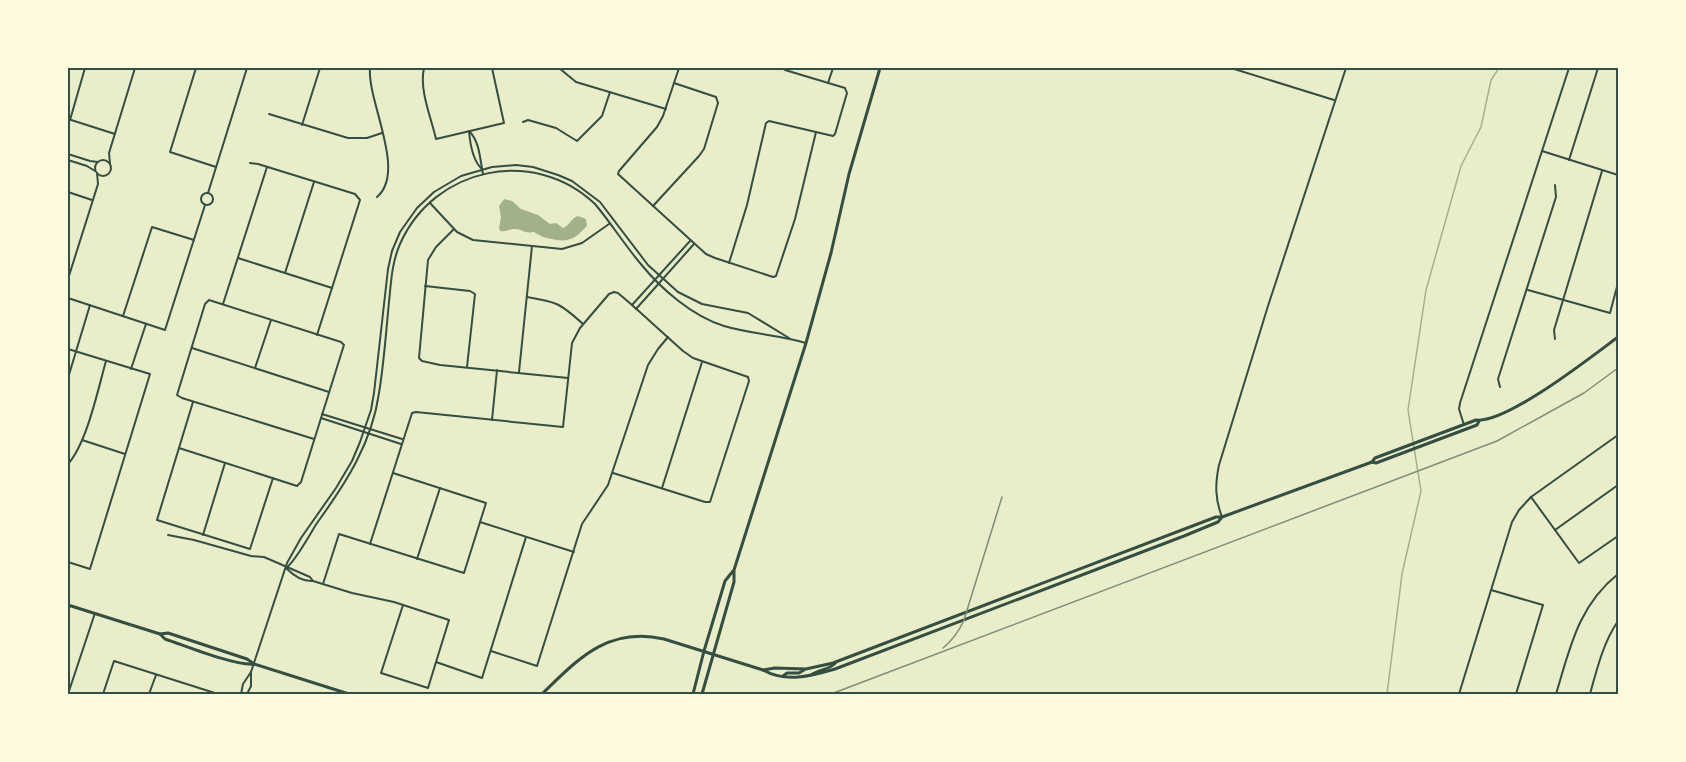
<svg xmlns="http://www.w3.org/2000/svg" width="1686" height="762" font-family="'Archivo Narrow',sans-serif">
<rect width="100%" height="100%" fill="#e9edc9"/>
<path fill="#a3b18a" d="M504,199L512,201L521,209L538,215L550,224L556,223L563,228C570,225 571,218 578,216L586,219L587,226C577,236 572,242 557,240C547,238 543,238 534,232C523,234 523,229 515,229C509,229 506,232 500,231L499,228L501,217L499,206Z"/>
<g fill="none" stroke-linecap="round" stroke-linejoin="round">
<path stroke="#a3b18a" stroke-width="1.5" d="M1387,694L1402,574L1421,491L1408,410L1426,290L1461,166L1481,127L1491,80L1499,68"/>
<g stroke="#344e41" stroke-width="2">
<path d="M196,68L170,152L216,167"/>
<path d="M370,68C367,101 407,172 377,197"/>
<path d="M424,68C419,90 431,117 436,139L504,123L492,68"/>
<path d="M559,68L576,82L666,109"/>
<path d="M679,68L663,116L657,127L619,171L618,174L706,254L715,258L773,277L776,276L795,219L816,132"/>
<path d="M1231,68L1334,100"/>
<path d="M828,83L833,68"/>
<path d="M269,114L348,138H367L382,133"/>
<path d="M68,119L115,134"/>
<path d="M70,120L85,68"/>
<path d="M523,122L528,120L556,128L577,141L602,116L610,92"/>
<path d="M302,125L320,68"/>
<path d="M469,131C470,143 473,161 482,169"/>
<path d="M470,132C480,143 480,160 483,174"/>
<path d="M1542,151L1618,175"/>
<path d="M68,154L90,161L98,162"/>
<path d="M68,160L87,166L95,171"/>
<path d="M1569,160L1598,68"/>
<circle cx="103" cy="168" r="8"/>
<path d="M110,163L109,153L135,68"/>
<path d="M250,163L258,164L355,194L360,200L317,335"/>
<path d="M68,192L92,200"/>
<circle cx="207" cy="199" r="6"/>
<path d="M208,193L247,68"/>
<path d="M430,203L457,232L473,240L562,249L582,243L609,224"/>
<path d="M653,206L699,156L704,149L718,103L716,97L674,83"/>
<path d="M454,229L436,247L428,260L419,358L422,361L440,365L568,378"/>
<path d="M238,258L332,288"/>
<path d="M729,263L747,205L766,123L769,121L833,136L835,134L847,93L845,88L785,70L782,68"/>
<path d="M285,273L314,182"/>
<path d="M68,279L98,184L97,173"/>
<path d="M425,286L470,291L475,294L467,367"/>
<path d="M1528,290L1610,313L1618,283"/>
<path d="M527,297C557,302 560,303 583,324"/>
<path d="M68,298L165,330L205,205"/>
<path d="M223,304L267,167"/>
<path d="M632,305L690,241"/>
<path d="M636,309L694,244"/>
<path d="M123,316L152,227L194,240"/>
<path d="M1555,339L1554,330L1602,171"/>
<path d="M192,348L329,392"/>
<path d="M68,349L150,374L90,569L68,562"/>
<path d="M255,368L271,320"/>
<path d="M131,369L146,324"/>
<path d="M519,372L532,246"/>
<path d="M68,378L90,305"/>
<path d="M1500,387L1498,379L1556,197L1555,185"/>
<path d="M193,402L157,520L250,549L273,478"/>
<path d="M322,414L402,439"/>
<path d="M321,418L401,444"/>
<path d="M492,420L497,370"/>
<path d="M1464,425L1459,409L1460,403L1569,68"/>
<path d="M82,440L125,454"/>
<path d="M179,448L297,486L301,482L343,348L344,345L341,342L209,300L205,304L177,395L182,398L314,439"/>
<path d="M68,464C87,443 98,389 106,361"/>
<path d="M662,488L702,362"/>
<path d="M1531,497L1579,563L1618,536"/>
<path d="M1222,517C1215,499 1215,484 1219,465L1268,306L1346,68"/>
<path d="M480,522L574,552"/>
<path d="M1555,530L1618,485"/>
<path d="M168,535L194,540L251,556L264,557L310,577L313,581"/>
<path d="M203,535L225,463"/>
<path d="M370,544L412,413L416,412L563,427L572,343L580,328L609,294L614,292L618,293L632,305L683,351L693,358L748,377L749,381L710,502H705L613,473"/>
<path d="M417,559L440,488"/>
<path d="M286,568C295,562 310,534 317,523C346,483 372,443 379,393C384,363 386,332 389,302C391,282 392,262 400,244C434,167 534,146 595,204C611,223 624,244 640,263C661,289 692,316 724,326C751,334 780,335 806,343"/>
<path d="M286,568C293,575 303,582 313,581L352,593L394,602L449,620L428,688L381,673L403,605"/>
<path d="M323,584L339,534L464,573L486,503L393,473"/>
<path d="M1491,590L1543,605L1516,694"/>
<path d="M491,651L537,666L582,524L608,485L648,365L658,349L668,337"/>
<path d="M436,662L482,678L526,537"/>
<path d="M68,694L95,613"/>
<path d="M103,694L114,661L218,694"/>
<path d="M149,694L156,675"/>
<path d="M241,694L243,684L251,672L287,563L301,538L336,488L352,461L360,442L371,410L374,393L388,269L392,251L400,232L417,208L434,192L461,176L492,167L516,165L533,167L558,175L572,181L600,202L648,265L678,292L702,304L748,313L789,338"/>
<path d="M247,694L251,686V672"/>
<path d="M1459,694L1512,522L1519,510L1531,497L1618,435"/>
<path d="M1556,694C1570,648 1578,606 1618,574"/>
<path d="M1590,694C1597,669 1603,643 1618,621"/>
</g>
<g stroke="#344e41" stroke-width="3">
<path d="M1372,462L1375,458L1476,420C1506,424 1591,357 1618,337"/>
<path d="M68,605L160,634L165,639C186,646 235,666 254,664"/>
<path d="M160,634L168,633L247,659L254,664L349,694"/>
<path d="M763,670L775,668L806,669L833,663L1216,517H1222L1372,462L1376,463L1477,425L1479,421"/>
<path d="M811,675C819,669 831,670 836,662"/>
<path d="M783,676L787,673H799L804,670"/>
<path d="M542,694C578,659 608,626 664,639L763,670C786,683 811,676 835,669L1184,536L1218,522L1222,517"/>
</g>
<g stroke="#344e41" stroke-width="3">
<path d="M693,694L704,651L725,581L733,571"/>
<path d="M702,694L734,582V570L806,343L831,253L849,174L880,68"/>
</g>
<g stroke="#7c8e77" stroke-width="1.5">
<path d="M943,648C953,640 959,631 964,620L1002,497"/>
<path d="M831,694L1497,441L1584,393L1618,368"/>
</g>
</g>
<rect width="1686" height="762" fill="none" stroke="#fefae0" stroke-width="138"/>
<rect x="69" y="69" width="1548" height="624" fill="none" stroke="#344e41" stroke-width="2"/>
</svg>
